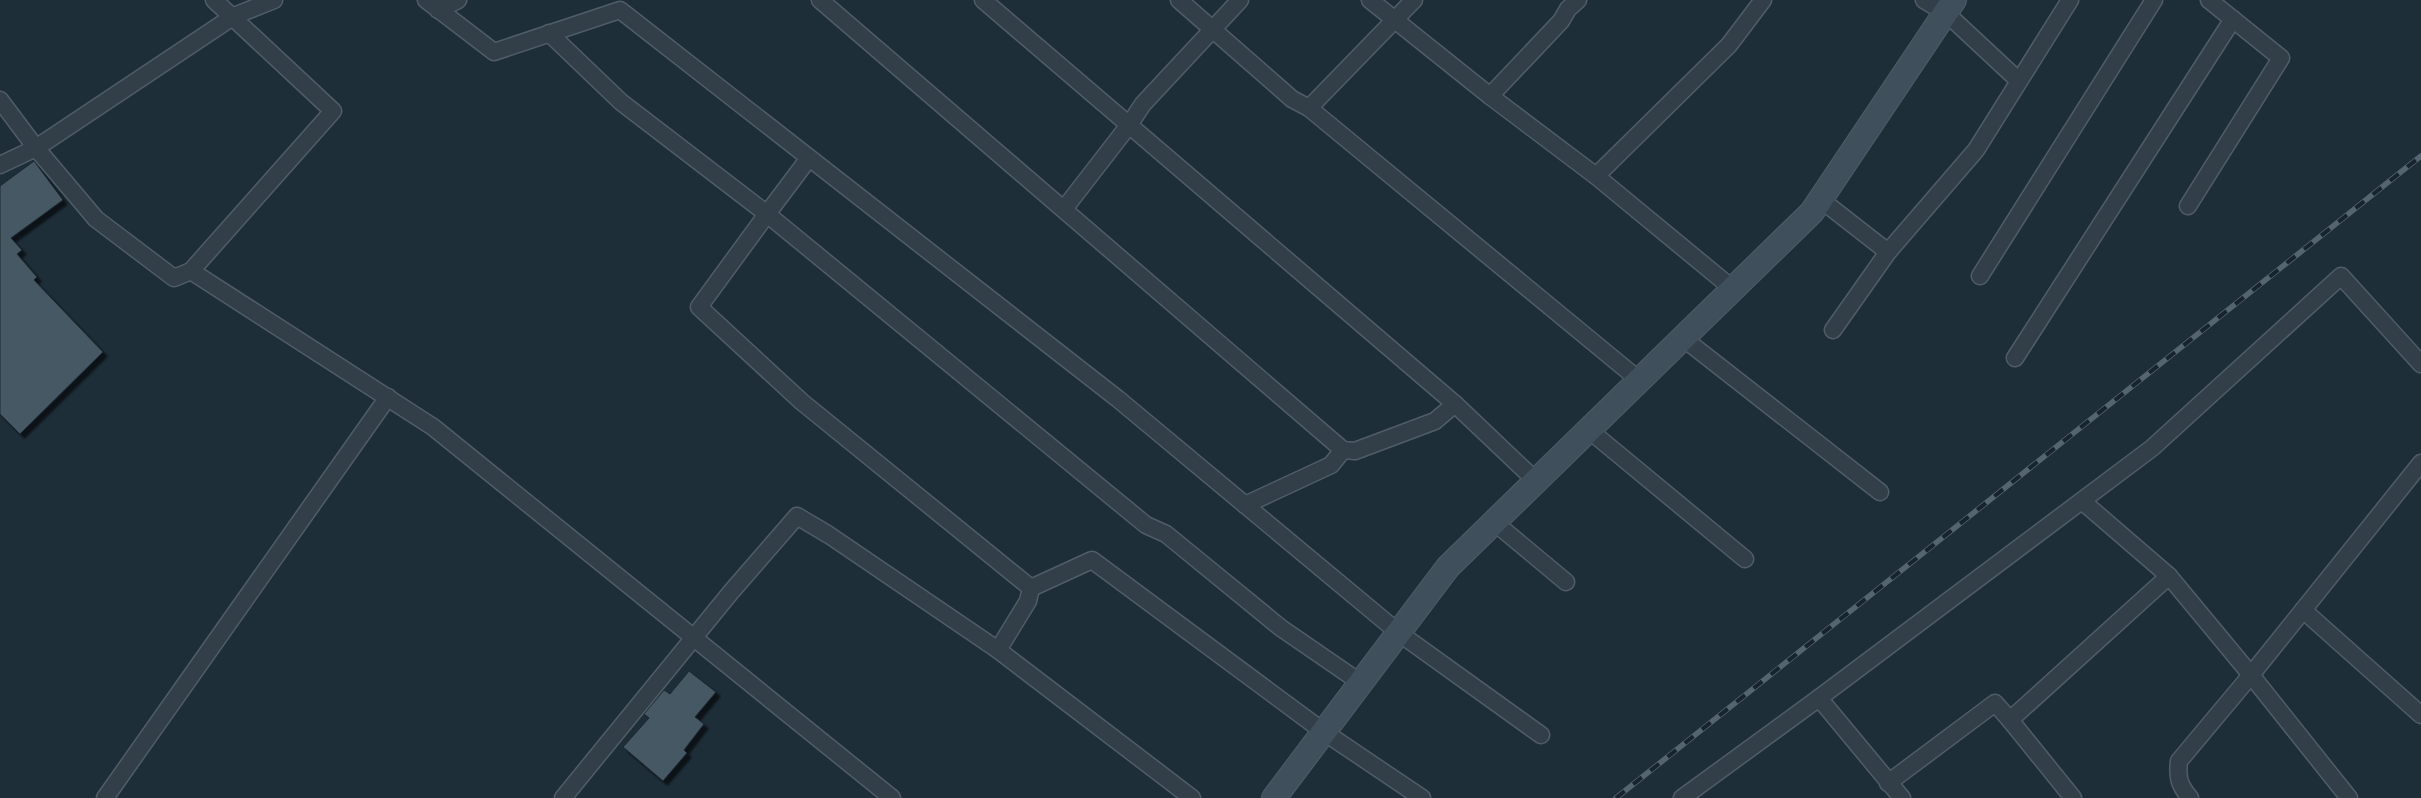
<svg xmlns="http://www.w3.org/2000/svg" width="2421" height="798" font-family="Montserrat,sans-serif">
<defs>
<filter id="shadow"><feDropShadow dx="4.5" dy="4.5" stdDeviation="1" flood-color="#0009"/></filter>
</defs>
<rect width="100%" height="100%" fill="#1e2e39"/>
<g fill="#465865" stroke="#1a262f" filter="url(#shadow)">
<path d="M34,161L63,200L11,238L22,250L17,254L37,277L34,280L103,352L20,434L0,414V186Z"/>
<path d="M689,671L716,692L695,717L704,724L684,750L687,753L663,781L623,747L649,718L644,714L664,690L670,694Z"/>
</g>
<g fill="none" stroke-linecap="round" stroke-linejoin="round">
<g stroke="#505d67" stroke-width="19">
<g id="street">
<path d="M426,0L494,52L620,10L1118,399L1399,633L1541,735"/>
<path d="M820,0L1343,450L1355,451L1435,421L1455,404"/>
<path d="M983,0L1455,404L1536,481"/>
<path d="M1179,0L1292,99L1309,108L1639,380"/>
<path d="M1370,0L1490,96L1596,176L1733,289"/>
<path d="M1924,0L1946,13L2019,81"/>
<path d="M438,10L458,0"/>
<path d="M549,33L621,102L767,214L809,158"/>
<path d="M1490,96L1561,21L1568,9L1578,0"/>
<path d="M0,100L36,148L96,219L174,278L191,271L333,111L214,0"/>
<path d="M1309,108L1414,0"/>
<path d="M0,165L36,148L234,16L274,0"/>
<path d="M1596,176L1729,45L1763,0"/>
<path d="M1820,199L1888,252"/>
<path d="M2188,206L2281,58L2209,0"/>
<path d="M1064,209L1129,125L1143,104L1240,0"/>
<path d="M191,271L433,427L892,798"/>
<path d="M1980,276L2154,0"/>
<path d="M1833,330L1888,252L1976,150L2070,0"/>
<path d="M1683,338L1880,492"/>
<path d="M2015,358L2233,19"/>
<path d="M1589,430L1745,559"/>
<path d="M1245,505L1331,465L1343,450"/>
<path d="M1494,522L1566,582"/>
<path d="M2169,576L2251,675L2421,463"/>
<path d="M1031,588L802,402L699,307L767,214L1146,525L1166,534L1281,628L1361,683"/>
<path d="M1031,588L1092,560L1324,732L1422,798"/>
<path d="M2303,610L2421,715"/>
<path d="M998,650L1028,601L1031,588"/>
<path d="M1819,698L1902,798"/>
<path d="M1888,783L1995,703L2010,720"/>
<path d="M105,798L388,397"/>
<path d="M563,798L731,592L797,516L829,535L998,650L1192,798"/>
<path d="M1682,798L1819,698L2152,448L2341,276L2421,364"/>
<path d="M2073,798L2010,720L2169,576L2082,501"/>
<path d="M2190,798C2179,785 2177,777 2179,761L2251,675L2349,798"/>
</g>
</g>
<g stroke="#505d67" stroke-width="26">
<path id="secondary" d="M1274,798L1448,567L1812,212L1954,0"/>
</g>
<use href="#street" stroke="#323f49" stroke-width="16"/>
<use href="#secondary" stroke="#404f5c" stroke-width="24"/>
<g stroke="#546471" stroke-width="5.5">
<path id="rail" d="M1616,798L2421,156"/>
</g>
<use href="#rail" stroke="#18242d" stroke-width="4" stroke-dasharray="11" stroke-linecap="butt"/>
</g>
</svg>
